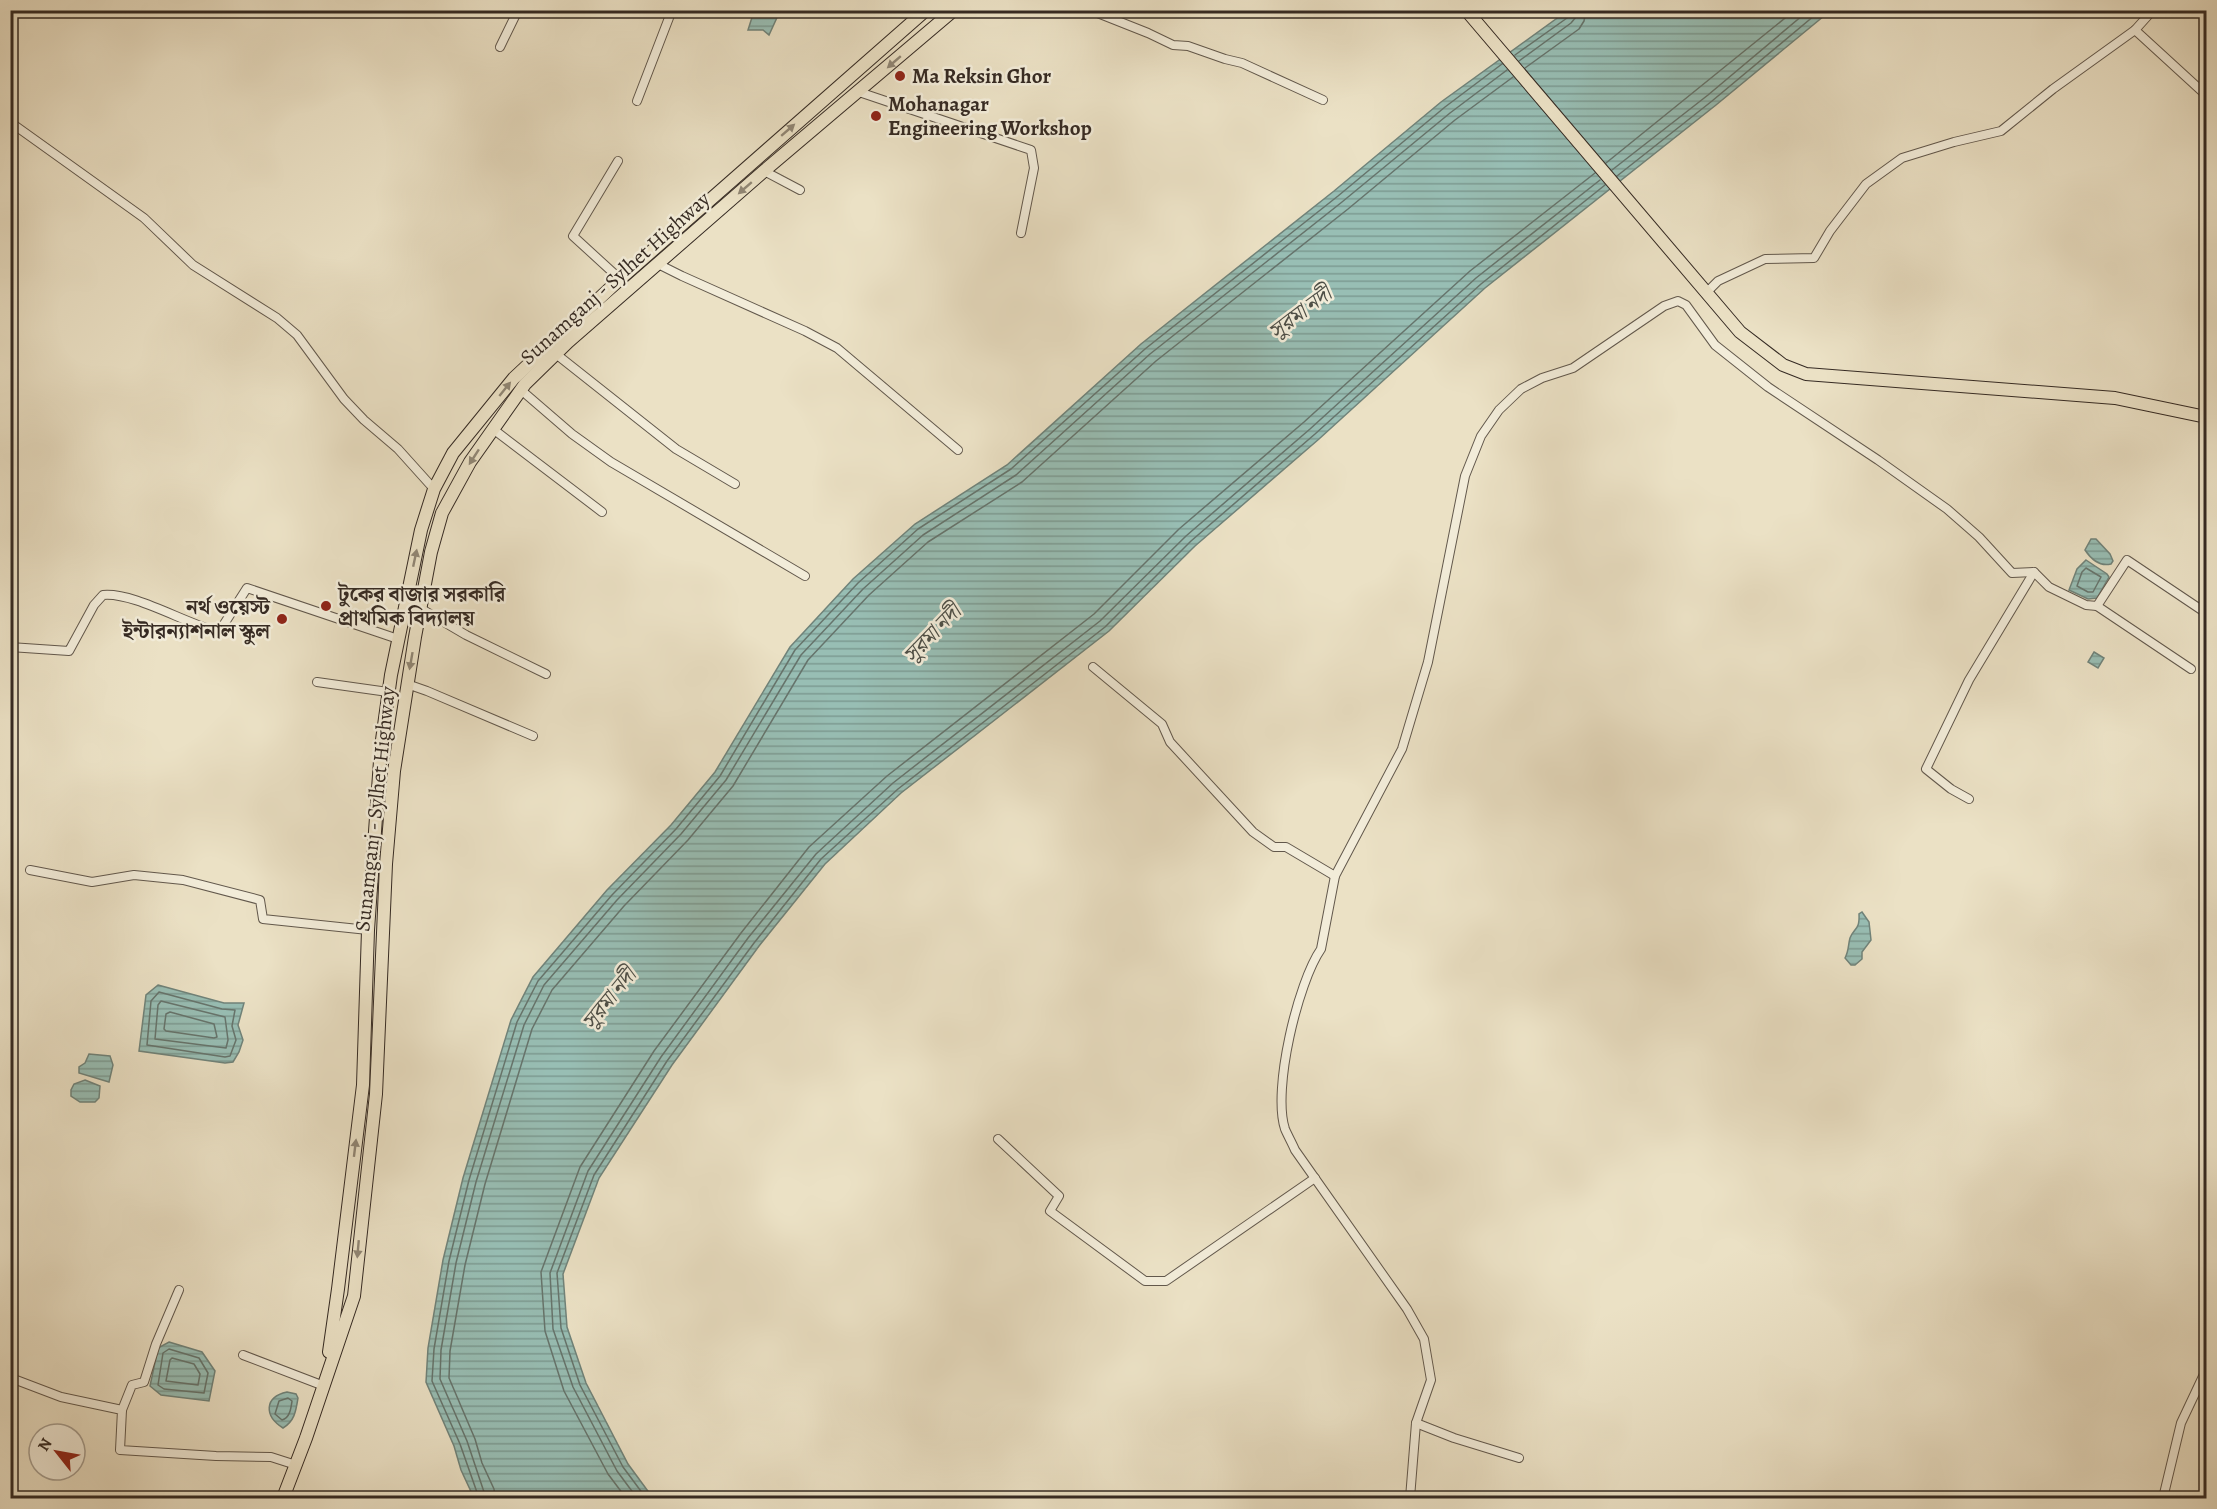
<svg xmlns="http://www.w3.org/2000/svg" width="2217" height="1509" font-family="Alegreya,'Noto Serif Bengali',serif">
<defs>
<pattern id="water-rules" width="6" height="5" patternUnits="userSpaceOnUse" patternTransform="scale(1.5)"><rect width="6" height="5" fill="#98beb4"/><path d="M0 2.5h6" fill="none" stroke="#7d9b92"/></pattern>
</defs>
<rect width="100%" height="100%" fill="#ebe1c5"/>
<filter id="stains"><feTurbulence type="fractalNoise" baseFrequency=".00333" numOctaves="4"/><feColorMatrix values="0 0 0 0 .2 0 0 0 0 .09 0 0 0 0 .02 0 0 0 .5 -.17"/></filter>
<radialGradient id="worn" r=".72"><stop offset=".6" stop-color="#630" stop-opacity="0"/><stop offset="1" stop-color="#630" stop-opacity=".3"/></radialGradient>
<g fill="url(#water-rules)" stroke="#70837a" stroke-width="1.5">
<path d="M754,11H780L769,35L763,30H748Z"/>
<path d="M1567,11H1830L1716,105L1485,288L1319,439L1195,546L1109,631L901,793L825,864L759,946L672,1065L599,1178L563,1274L567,1327L586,1383L628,1464L653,1498H474L461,1470L454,1446L426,1382L428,1348L443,1260L463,1178L511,1020L533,977L607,890L671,825L715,772L790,647L853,579L915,524L1007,465L1141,344L1334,191L1441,102Z"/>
<path d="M2091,539H2096L2110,554L2113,561L2111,564C2099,567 2091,559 2085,550Z"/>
<path d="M2086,560L2107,574L2109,577L2097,598L2088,599L2069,590L2077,569Z"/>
<path d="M2094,652L2104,658L2098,668L2088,662Z"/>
<path d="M1862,912L1869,922L1871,940L1862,952V959L1855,965H1851L1845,958C1849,951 1848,945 1850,938C1854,928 1860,930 1859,914Z"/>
<path d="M158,985L224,1003H244L238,1025L243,1040L239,1052L233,1062L225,1063L139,1051L146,995Z"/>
<path d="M89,1054L110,1056L113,1065L109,1082L79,1073V1067L85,1063Z"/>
<path d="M85,1080L100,1086L99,1098L95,1102H80L71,1096V1090L74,1084Z"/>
<path d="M169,1342L202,1352L215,1371L209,1401L161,1395L150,1386L158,1348Z"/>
<path d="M287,1392L296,1394L298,1398C296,1410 295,1421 283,1428C264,1416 264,1397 287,1392Z"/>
</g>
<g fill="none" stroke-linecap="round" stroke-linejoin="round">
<g stroke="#66746c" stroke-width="1.5">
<path d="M1515,55L1567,18L1569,10"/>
<path d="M1519,61L1571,23L1576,17L1577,10"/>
<path d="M1525,68L1579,29L1584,21L1586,10"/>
<path d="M1606,163L1795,10"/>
<path d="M1612,170L1708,95L1809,10"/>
<path d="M1617,176L1712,101L1821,10"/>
<path d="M2086,568L2101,577L2093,592H2088L2077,586L2082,572Z"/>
<path d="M159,992L222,1009L235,1010L232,1026L236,1040L230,1056L225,1057L147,1045L151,1001Z"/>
<path d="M161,1001L225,1017L228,1040L226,1048L155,1039L158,1005Z"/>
<path d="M170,1012L214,1024L217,1037L214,1038L166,1031L164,1029L166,1014Z"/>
<path d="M169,1349L199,1358L208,1373L204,1393L164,1389L158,1385L163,1353Z"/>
<path d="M172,1358L194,1364L200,1374L198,1385L166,1381L170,1360Z"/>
<path d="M288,1398L292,1401C291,1408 290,1418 282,1420L275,1414L279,1401Z"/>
<path d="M479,1498L460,1444L432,1381L434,1349L449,1261L469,1180L517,1022L538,981L612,895L676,829L720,776L795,650L858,583L918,529L1011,469L1145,349L1338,196L1445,107L1502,64"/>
<path d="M486,1498L467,1441L440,1379L441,1350L456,1263L476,1182L524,1025L544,985L617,900L681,834L726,780L801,655L863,589L923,535L1016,475L1150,354L1342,202L1450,113L1507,70"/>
<path d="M495,1498L494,1489L482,1463L475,1439L449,1378L450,1351L465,1265L485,1184L532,1029L552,990L624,906L688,840L733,786L808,660L869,595L928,542L1022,482L1156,361L1348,209L1455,120L1513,77"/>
<path d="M626,1498L608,1474L564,1391L545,1331L541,1272L580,1167L654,1051L741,933L809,847L887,776L1094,614L1179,529L1304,422L1470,271L1595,173"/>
<path d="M637,1498L617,1471L573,1387L553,1329L550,1273L588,1171L661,1057L748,938L816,854L893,783L1100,621L1186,536L1310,429L1476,278L1600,180"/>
<path d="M646,1498L623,1467L580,1385L561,1328L557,1273L594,1175L667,1061L754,943L821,859L898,789L1105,627L1191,541L1315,434L1481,284L1605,185"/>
</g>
<g stroke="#62584c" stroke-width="10">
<g id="minor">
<path d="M1090,10L1148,33L1173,45L1188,46L1225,59L1242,63L1323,100"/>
<path d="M2135,30L2206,95"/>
<path d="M500,47L518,10"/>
<path d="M859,92L1031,150L1034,168L1021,233"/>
<path d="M637,101L672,10"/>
<path d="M10,122L144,218L193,265L277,318L297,335L344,399L364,420L398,449L434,489"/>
<path d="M618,161L573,236L620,279"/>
<path d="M764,171L800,190"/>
<path d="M658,264L682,276L805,331L837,348L958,450"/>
<path d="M1706,293L1718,281L1765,259L1814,258L1830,231L1866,184L1902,158L1954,142L2001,131L2053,89L2135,30L2153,10"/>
<path d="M556,354L676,449L735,484"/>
<path d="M521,390L572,434L611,462L805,576"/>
<path d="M493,429L602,512"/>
<path d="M2097,606L2127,560L2206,613"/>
<path d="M420,608L466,635L546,674"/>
<path d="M10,647L69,651L94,605L103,595C134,592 186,624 219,632L247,588L398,639"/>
<path d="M1093,667L1162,724L1170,742L1253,832L1274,847H1286L1335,876"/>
<path d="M317,682L388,692"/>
<path d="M407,684L427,691L533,736"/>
<path d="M1969,799L1951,789L1926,769L1969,680L2034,572"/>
<path d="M30,870L92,882L134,875L183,880L260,900L263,919L368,930"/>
<path d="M998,1139L1059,1196L1050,1211L1145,1281H1166L1315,1178"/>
<path d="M243,1355L324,1386"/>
<path d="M10,1380L11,1378L61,1397L122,1410L120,1450L216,1456L271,1457L296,1465"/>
<path d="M122,1410L132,1385L144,1382L156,1344L179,1290"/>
<path d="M1416,1423L1454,1438L1519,1458"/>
<path d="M1410,1498L1416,1423L1431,1380L1424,1339L1407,1309L1295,1150C1292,1143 1288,1136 1285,1129C1272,1090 1298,982 1321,949L1335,876L1402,749L1428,662L1465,476L1481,436L1499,410L1521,389L1542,378L1573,368L1664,306L1678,301L1686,305L1715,345L1768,387L1878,460L1947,509L1979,537L2012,573L2034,572L2049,587L2086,605L2097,606L2191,669"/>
<path d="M2163,1498L2181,1423L2206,1370"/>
</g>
</g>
<g stroke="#352a23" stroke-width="14">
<g id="primary">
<path d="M1466,10L1740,332L1783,365L1806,374L2115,398L2206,417"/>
<path d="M329,1352L338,1289L363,1085L368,930L381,747L391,675L421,530L434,489L453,453L514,378L620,279L926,10"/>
<path d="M283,1498L306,1438L354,1296L376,1094L386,864L394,771L415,637L431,552L442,513L470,462L525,384L568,342L764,171L954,10"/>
</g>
</g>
<use href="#minor" stroke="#f2ecd9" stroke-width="8"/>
<use href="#primary" stroke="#ebe1c5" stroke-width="12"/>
</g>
<defs><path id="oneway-solid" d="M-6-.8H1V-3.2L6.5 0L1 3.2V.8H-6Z" transform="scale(1.5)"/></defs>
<g fill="#908674">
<use href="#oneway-solid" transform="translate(894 62) rotate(139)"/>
<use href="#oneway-solid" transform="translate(788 130) rotate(-41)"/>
<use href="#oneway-solid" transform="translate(745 188) rotate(139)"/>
<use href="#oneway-solid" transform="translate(505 389) rotate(-51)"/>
<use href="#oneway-solid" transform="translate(474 457) rotate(123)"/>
<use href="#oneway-solid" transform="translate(415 558) rotate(-78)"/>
<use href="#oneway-solid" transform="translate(411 661) rotate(100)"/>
<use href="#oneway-solid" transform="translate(355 1148) rotate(-83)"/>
<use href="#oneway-solid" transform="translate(358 1249) rotate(95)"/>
</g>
<g fill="#8f2418" stroke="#f2ecd9" stroke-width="2">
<circle cx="900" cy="76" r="6"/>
<circle cx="876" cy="116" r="6"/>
<circle cx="326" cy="606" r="6"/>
<circle cx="282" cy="619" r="6"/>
</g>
<g text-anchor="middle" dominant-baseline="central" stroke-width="5" stroke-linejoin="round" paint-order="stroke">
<g font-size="21" font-weight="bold" fill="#352a23" stroke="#f2ecd9" text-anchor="start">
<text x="912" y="76">Ma Reksin Ghor</text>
<text x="888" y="104">Mohanagar<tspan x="888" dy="24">Engineering Workshop</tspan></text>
<text x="338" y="594">টুকের বাজার সরকারি<tspan x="338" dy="24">প্রাথমিক বিদ্যালয়</tspan></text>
<text x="270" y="607" text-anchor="end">নর্থ ওয়েস্ট<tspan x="270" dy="24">ইন্টারন্যাশনাল স্কুল</tspan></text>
</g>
<g font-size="21" fill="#352a23" stroke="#f2ecd9">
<text transform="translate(615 278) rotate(-42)">Sunamganj - Sylhet Highway</text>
<text transform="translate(375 809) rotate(-84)">Sunamganj - Sylhet Highway</text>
</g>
<g font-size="22" font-style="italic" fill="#4e4f47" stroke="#f2ecd9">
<text transform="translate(1300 313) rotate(-37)">সুরমা নদী</text>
<text transform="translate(932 634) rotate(-46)">সুরমা নদী</text>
<text transform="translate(609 999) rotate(-51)">সুরমা নদী</text>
</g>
</g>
<rect width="2217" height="1509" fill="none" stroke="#ebe1c5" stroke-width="36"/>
<rect x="12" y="12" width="2193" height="1485" fill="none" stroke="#352a23" stroke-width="3"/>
<rect x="18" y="18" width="2181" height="1473" fill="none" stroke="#352a23" stroke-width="1.5"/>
<g transform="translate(57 1452) rotate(301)"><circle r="28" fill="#f2ecd9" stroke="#a69e90" stroke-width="1.5"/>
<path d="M0-4.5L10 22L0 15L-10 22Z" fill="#8f2418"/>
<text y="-9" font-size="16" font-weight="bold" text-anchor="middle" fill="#352a23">N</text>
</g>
<rect width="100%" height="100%" filter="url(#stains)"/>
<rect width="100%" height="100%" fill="url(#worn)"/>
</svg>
